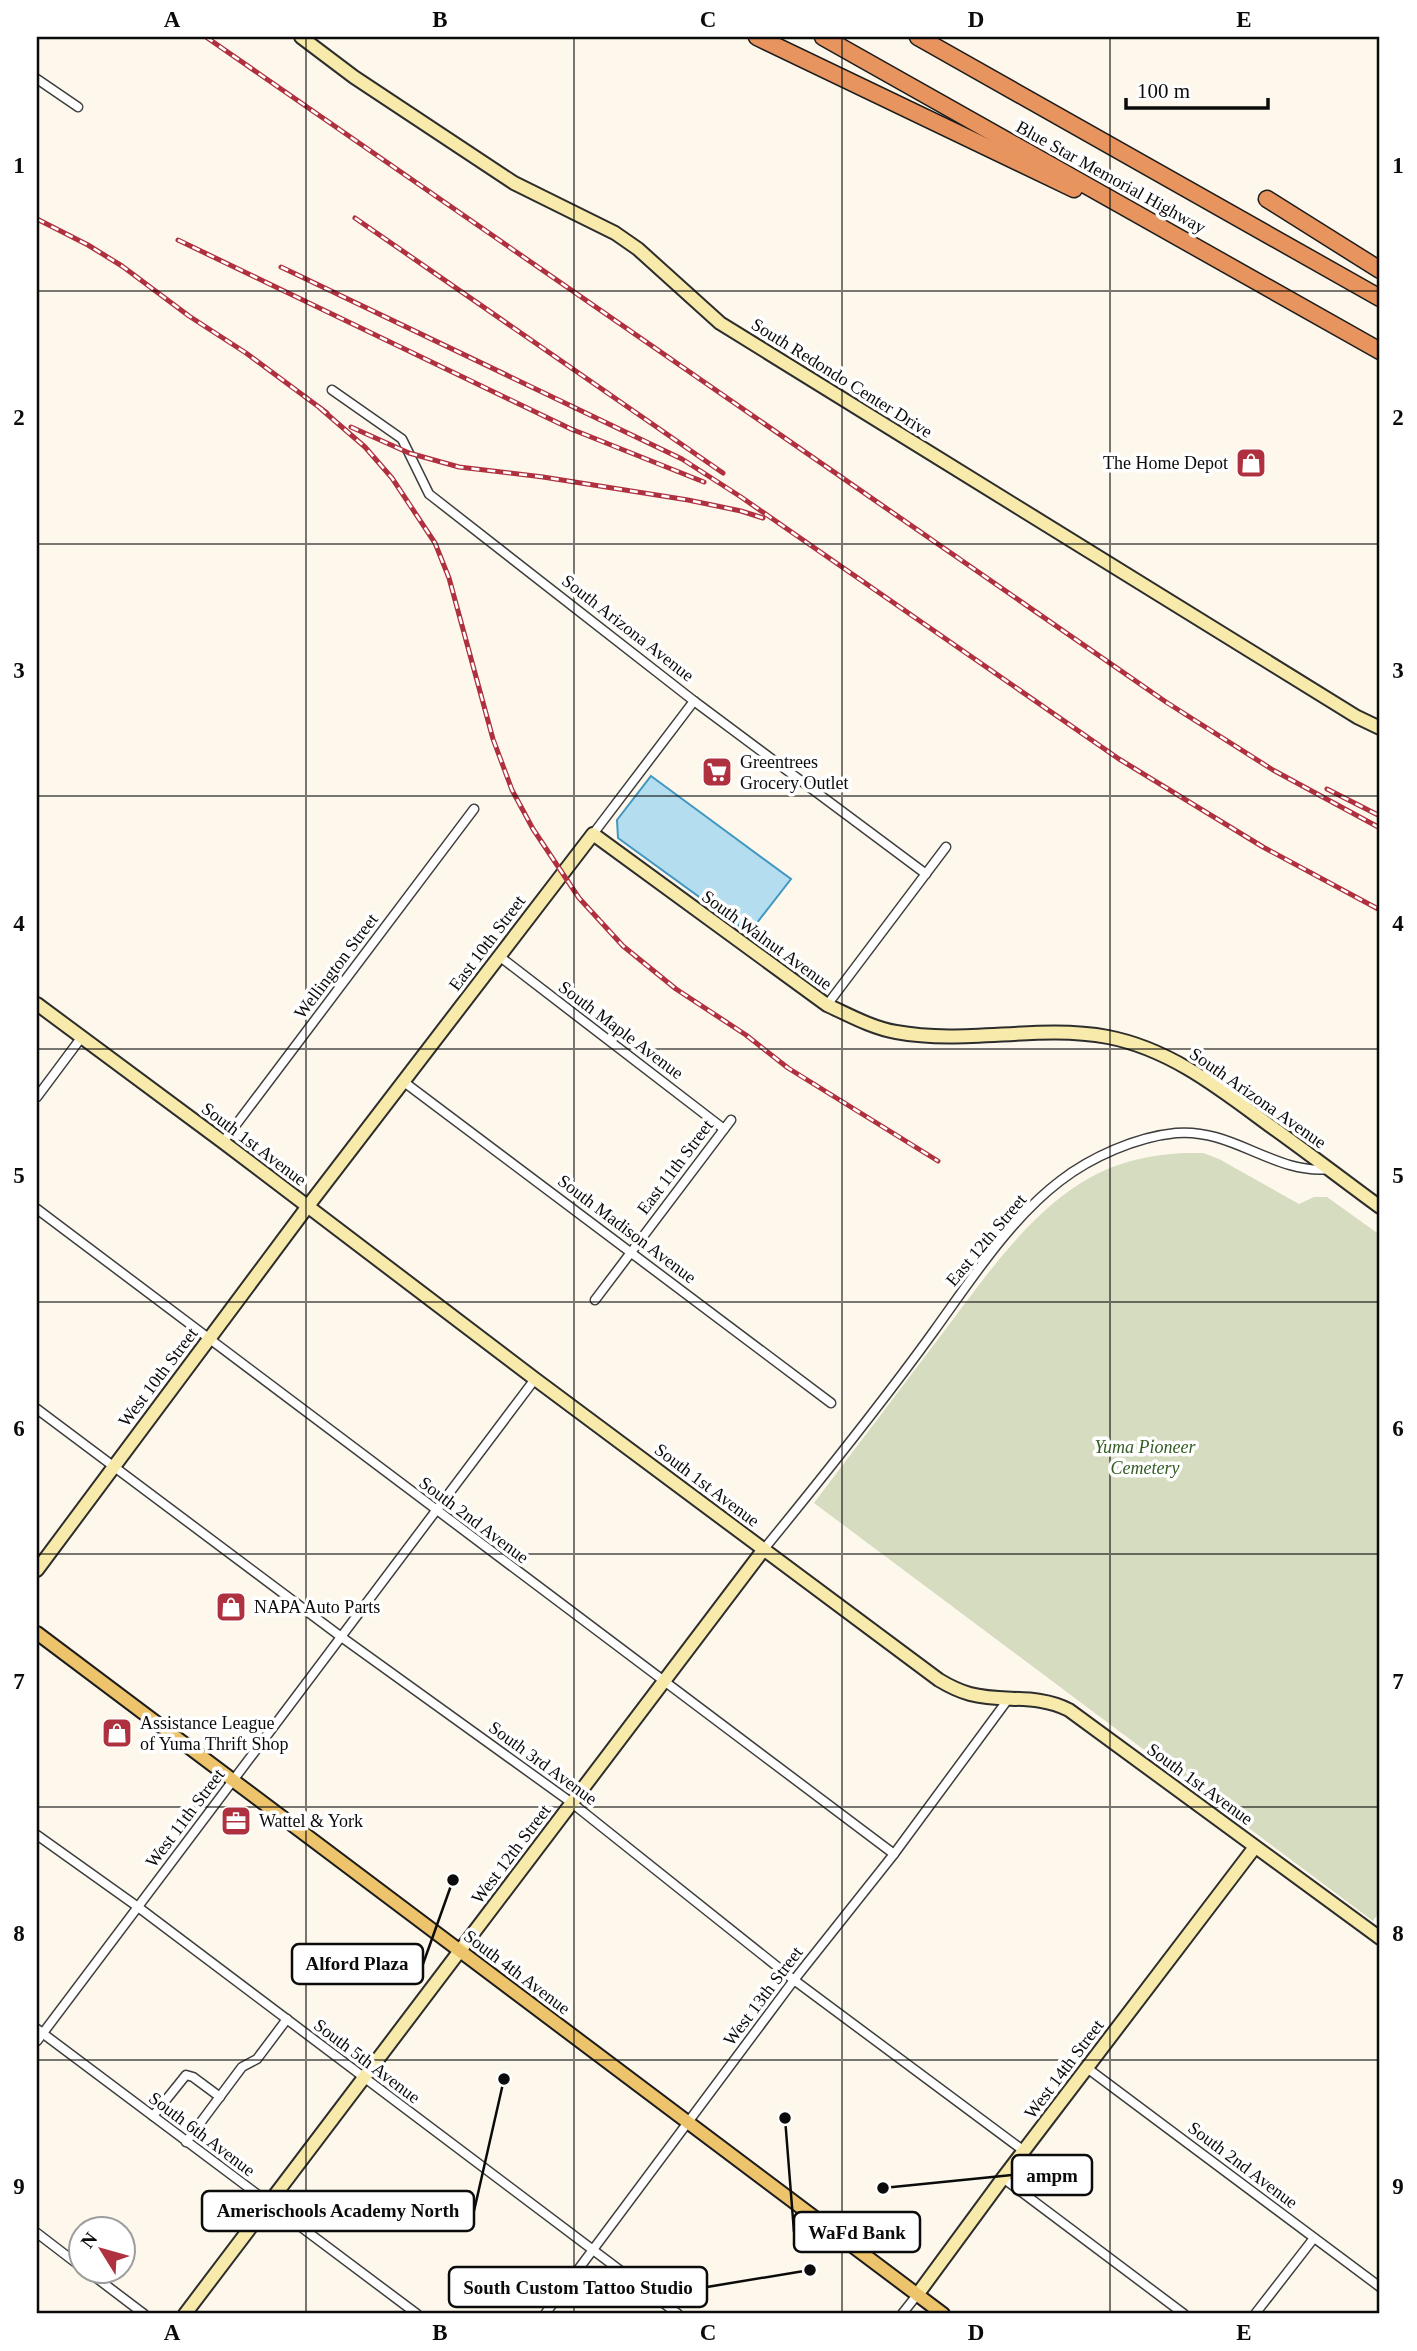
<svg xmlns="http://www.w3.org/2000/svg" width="1417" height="2351" font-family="Georgia,serif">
<rect width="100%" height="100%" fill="#fdf8eb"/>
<path fill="#d5dcbf" d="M1183,1153H1203L1219,1159L1299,1204L1314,1197H1327L1380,1235V1911L1373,1921L814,1503C856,1447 899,1391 942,1334C985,1278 1028,1212 1091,1177C1120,1161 1151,1155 1183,1153Z"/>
<path fill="#b4def0" stroke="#4197c1" stroke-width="2" d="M651,776L791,879L749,933L618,838L617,820Z"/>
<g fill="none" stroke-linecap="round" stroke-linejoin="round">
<g stroke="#3e3e3e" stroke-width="11">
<g id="street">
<path d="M37,79L78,107"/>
<path d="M332,390L402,439L429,494L694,701L926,874"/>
<path d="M593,834L694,701"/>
<path d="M499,956L724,1129"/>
<path d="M827,1005L946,847"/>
<path d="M404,1082L831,1403"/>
<path d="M37,1097L81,1038"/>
<path d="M223,1142L474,809"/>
<path d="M37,1209L894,1854"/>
<path d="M595,1300L731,1120"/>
<path d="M37,1409L340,1636L572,1803L794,1980L1024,2151"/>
<path d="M764,1549C822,1478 880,1406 934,1331C971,1280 1009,1220 1060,1181C1091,1157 1136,1137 1176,1133C1233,1128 1275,1175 1329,1169"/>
<path d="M37,1835L138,1907L678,2314"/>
<path d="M37,2029L417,2314"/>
<path d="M37,2041L535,1379"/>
<path d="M1087,2068L1380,2287"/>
<path d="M153,2116L186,2075L193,2077L220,2097"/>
<path d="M186,2142L242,2067L257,2059L287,2019"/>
<path d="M1003,2178L1184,2314"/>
<path d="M37,2233L80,2266"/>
<path d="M86,2270L144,2314"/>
<path d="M545,2314L794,1980L894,1854L1009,1698"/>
<path d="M902,2314L917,2295"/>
<path d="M1255,2314L1314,2238"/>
</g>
</g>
<g stroke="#2d2d2d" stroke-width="16">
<g id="secondary">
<path d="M301,37L354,77L514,183L615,233L638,249L720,323L1357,717L1380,728"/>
<path d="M37,1004L223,1142L535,1379L939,1680C949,1686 959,1691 970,1694C1004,1703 1036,1693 1069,1710L1380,1938"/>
<path d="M37,1570L308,1206L593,834L827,1005C849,1015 872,1028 896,1032C966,1045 1038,1024 1108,1037C1170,1049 1219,1088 1269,1125C1307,1152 1343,1180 1380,1207"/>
<path d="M917,2295L1003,2178L1255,1847"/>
<path d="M185,2314L764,1549"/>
</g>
</g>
<g stroke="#1c1c1c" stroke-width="16">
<path id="primary" d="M37,1633L943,2314"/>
</g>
<g stroke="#1c1c1c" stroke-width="19">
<g id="highway">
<path d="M757,37L1074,189"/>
<path d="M823,37L1380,351"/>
<path d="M918,37L1380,298"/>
<path d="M1267,199L1380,270"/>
</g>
</g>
<use href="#street" stroke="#fff" stroke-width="8"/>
<use href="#secondary" stroke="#f8eaab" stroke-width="12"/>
<use href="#primary" stroke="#edc46b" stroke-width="12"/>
<use href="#highway" stroke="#e8945e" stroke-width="16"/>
<g stroke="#af303e" stroke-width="5">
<g id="rail">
<path d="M206,37L1166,702L1273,770L1380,828"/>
<path d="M355,218L723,473"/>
<path d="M37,219L88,245L122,266L189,316L246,353L327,413"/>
<path d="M178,240L571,429L704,482"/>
<path d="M281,267L682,459L741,497L1119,759L1263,847L1380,910"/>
<path d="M320,408L365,447L392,478L435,543L449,578L493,739L512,790L533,829L579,898L623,946L676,989L746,1035L788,1068L938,1161"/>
<path d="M351,427L409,453L459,467L543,477L688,500L741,511L763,518"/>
<path d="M1327,789L1380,816"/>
</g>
</g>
<use href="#rail" stroke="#fff" stroke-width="2.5" stroke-dasharray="8" stroke-linecap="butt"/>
</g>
<path fill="none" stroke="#0b0b0b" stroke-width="2" stroke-opacity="0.55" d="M306,37V2314M574,37V2314M842,37V2314M1110,37V2314M37,291H1380M37,544H1380M37,796H1380M37,1049H1380M37,1302H1380M37,1554H1380M37,1807H1380M37,2060H1380"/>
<defs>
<g id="shop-square" transform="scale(1.575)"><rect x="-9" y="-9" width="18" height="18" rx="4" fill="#af303e" stroke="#fff"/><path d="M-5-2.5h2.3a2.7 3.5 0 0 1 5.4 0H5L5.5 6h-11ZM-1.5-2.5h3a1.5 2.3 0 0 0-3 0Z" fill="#fff"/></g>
<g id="supermarket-square" transform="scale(1.575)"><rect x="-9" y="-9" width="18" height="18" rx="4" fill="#af303e" stroke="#fff"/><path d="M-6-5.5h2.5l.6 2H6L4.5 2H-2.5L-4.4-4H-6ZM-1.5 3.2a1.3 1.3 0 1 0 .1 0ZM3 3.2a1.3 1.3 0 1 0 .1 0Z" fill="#fff"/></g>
<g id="office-square" transform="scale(1.575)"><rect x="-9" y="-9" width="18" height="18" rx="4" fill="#af303e" stroke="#fff"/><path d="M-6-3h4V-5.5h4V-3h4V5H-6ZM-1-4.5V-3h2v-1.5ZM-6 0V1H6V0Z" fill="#fff"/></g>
</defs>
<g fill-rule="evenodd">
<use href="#shop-square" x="1251" y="463"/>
<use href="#supermarket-square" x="717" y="772"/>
<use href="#shop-square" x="231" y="1607"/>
<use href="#shop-square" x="117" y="1733"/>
<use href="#office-square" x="236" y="1821"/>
</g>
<g text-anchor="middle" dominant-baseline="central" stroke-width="7" stroke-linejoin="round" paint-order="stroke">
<g font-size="18" fill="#0b0b0b" stroke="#fff">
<text transform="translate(1111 177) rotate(29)">Blue Star Memorial Highway</text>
<text transform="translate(842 378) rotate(32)">South Redondo Center Drive</text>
<text transform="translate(628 628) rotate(38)">South Arizona Avenue</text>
<text transform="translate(767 940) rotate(36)">South Walnut Avenue</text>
<text transform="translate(487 943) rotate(-53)">East 10th Street</text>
<text transform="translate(336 966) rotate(-53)">Wellington Street</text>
<text transform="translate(621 1030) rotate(37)">South Maple Avenue</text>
<text transform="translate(1258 1098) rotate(35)">South Arizona Avenue</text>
<text transform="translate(254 1144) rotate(37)">South 1st Avenue</text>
<text transform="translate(675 1167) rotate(-53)">East 11th Street</text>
<text transform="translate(627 1229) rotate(37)">South Madison Avenue</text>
<text transform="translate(986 1240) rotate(-50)">East 12th Street</text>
<text transform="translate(158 1377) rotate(-53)">West 10th Street</text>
<text transform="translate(707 1485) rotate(37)">South 1st Avenue</text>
<text transform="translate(474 1520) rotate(37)">South 2nd Avenue</text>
<text transform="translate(543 1763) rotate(36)">South 3rd Avenue</text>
<text transform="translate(1200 1784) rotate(36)">South 1st Avenue</text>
<text transform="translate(185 1818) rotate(-53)">West 11th Street</text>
<text transform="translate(511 1854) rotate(-53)">West 12th Street</text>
<text transform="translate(517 1972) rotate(37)">South 4th Avenue</text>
<text transform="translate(763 1996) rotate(-53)">West 13th Street</text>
<text transform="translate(367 2061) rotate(37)">South 5th Avenue</text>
<text transform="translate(1064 2069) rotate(-53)">West 14th Street</text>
<text transform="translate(202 2134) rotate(37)">South 6th Avenue</text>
<text transform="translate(1243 2165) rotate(37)">South 2nd Avenue</text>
</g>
<g font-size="18" fill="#0b0b0b" stroke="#fff" text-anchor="start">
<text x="1228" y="463" text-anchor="end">The Home Depot</text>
<text x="740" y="762">Greentrees<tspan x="740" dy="21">Grocery Outlet</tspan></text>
<text x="254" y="1607">NAPA Auto Parts</text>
<text x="140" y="1723">Assistance League<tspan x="140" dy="21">of Yuma Thrift Shop</tspan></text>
<text x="259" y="1821">Wattel &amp; York</text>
</g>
<g font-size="18" font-style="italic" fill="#325c22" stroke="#fff">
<text x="1145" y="1447">Yuma Pioneer<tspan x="1145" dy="21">Cemetery</tspan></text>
</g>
</g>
<path fill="none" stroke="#0b0b0b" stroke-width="2.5" d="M453 1880L423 1964M883 2188L1012 2175M504 2079L474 2211M785 2118L794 2232M810 2270L707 2287"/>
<g fill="#0b0b0b" stroke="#fff" stroke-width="2.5">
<circle cx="453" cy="1880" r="7"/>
<circle cx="883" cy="2188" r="7"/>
<circle cx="504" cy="2079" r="7"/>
<circle cx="785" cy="2118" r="7"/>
<circle cx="810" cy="2270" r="7"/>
</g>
<g fill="#fff" stroke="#0b0b0b" stroke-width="2.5">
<rect x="292" y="1944" width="131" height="40" rx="7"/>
<rect x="1012" y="2155" width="80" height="40" rx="7"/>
<rect x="202" y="2191" width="272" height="40" rx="7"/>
<rect x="794" y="2212" width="126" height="40" rx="7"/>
<rect x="449" y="2267" width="258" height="40" rx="7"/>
</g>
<g font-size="19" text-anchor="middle" font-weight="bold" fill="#0b0b0b">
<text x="357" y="1970">Alford Plaza</text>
<text x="1052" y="2182">ampm</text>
<text x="338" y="2217">Amerischools Academy North</text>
<text x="857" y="2239">WaFd Bank</text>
<text x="578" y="2294">South Custom Tattoo Studio</text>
</g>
<rect width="1417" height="2351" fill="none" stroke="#ffffff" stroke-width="77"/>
<g transform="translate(102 2250) rotate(307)"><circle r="33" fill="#ffffff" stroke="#9d9d9d" stroke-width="2"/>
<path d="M0-5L12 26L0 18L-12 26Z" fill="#af303e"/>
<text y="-10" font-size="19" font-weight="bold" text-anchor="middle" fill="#0b0b0b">N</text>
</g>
<path d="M1126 98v10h142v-10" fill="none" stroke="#0b0b0b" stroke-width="3.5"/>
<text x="1137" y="98" font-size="21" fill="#0b0b0b" stroke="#ffffff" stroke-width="5" paint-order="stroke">100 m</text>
<rect x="38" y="38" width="1340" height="2274" fill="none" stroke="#0b0b0b" stroke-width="2.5"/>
<g font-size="23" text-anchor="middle" font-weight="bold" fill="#0b0b0b">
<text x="172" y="27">A</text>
<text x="440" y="27">B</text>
<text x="708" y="27">C</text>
<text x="976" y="27">D</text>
<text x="1244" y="27">E</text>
<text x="19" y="173">1</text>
<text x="1398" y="173">1</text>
<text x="19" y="425">2</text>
<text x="1398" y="425">2</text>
<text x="19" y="678">3</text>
<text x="1398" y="678">3</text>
<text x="19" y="931">4</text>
<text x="1398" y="931">4</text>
<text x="19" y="1183">5</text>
<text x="1398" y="1183">5</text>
<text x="19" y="1436">6</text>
<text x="1398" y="1436">6</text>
<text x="19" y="1689">7</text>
<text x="1398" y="1689">7</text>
<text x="19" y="1941">8</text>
<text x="1398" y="1941">8</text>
<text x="19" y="2194">9</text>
<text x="1398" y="2194">9</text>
<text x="172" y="2340">A</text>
<text x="440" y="2340">B</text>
<text x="708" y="2340">C</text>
<text x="976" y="2340">D</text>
<text x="1244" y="2340">E</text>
</g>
</svg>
